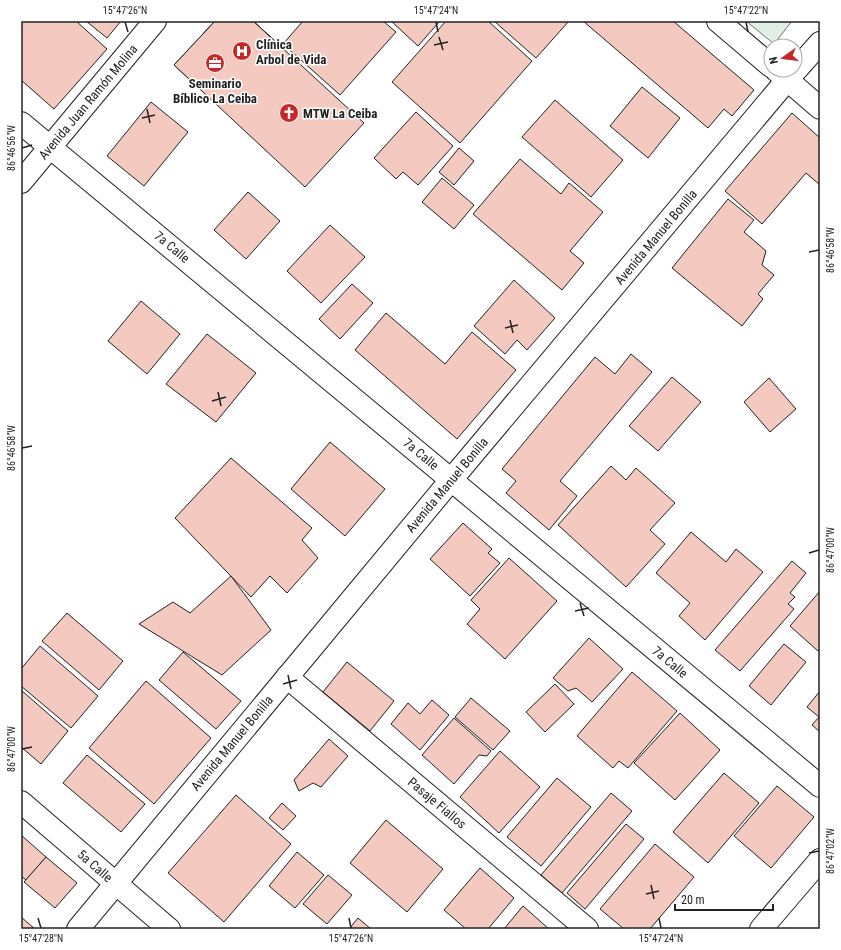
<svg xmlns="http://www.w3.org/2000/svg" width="841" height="950" font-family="'Roboto Condensed',sans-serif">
<rect width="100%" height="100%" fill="#fff"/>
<path fill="#e0efe3" stroke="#6f6f6f" d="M746,21H792L774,44Z"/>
<g fill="#f3c9c0" stroke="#222">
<path d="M21,21H76L107,49L54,109L21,80Z"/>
<path d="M86,21H121L107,38Z"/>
<path d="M215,21H253L274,40L243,74L202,35Z"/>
<path d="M215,21H253L274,40L215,103L174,65Z"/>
<path d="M215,21H253L364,123L305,187L174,65Z"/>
<path d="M303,21H383L396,32L340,95L283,44Z"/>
<path d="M391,21H440L418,46Z"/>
<path d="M446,21H488L532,61L460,143L392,82Z"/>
<path d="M494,21H569L536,58Z"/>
<path d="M583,21H673L754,90L732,116L724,109L708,128Z"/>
<path d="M642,87L680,118L648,158L610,126Z"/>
<path d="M555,100L623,160L591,197L522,137Z"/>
<path d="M151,102L188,132L144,186L107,156Z"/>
<path d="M416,112L453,146L418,185L403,172L396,179L374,158Z"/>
<path d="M792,113L820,138V185L806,173L762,224L725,191Z"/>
<path d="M459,148L474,161L454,185L439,172Z"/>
<path d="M520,159L561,194L569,183L603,212L570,251L584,263L562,290L473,214Z"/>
<path d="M442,178L474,205L454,229L422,202Z"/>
<path d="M248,192L280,221L246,259L214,230Z"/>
<path d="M728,199L754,220L744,232L766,251L762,265L774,275L758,294L763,299L742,326L672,268Z"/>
<path d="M330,225L365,257L321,303L287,271Z"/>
<path d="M514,280L555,318L527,350L517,340L505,354L474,326Z"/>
<path d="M352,284L373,303L340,339L319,319Z"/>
<path d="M141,301L180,334L147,374L108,341Z"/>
<path d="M386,313L445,364L472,332L516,370L457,439L355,350Z"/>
<path d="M207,334L256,373L216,422L166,384Z"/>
<path d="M631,354L652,372L560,481L577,496L549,530L506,493L516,481L502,469L595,357L615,374Z"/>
<path d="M672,377L701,402L658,451L629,426Z"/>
<path d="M769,378L796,409L770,432L744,402Z"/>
<path d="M330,442L385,489L345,536L291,489Z"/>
<path d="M231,458L312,528L302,540L318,558L287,593L270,576L251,597L175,518Z"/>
<path d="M611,466L626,480L636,468L675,503L650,530L665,544L626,587L558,525Z"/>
<path d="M463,523L492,549L488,553L500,563L470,596L430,559Z"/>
<path d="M691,532L726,562L736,549L763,572L705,640L679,616L690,603L656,573Z"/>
<path d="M509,558L557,601L505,659L467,624L480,609L471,600Z"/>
<path d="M792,561L806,573L790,593L795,597L788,604L794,609L740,671L715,650Z"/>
<path d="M231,576L271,630L222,675L139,624L173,602L190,613Z"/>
<path d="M820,591V649L818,651L790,626Z"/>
<path d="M67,613L123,661L99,690L42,641Z"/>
<path d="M589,638L623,669L592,702L576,688L568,691L553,678Z"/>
<path d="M784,644L806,662L771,705L749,686Z"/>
<path d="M40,646L98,696L71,728L21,686V669Z"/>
<path d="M183,652L241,701L216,729L159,680Z"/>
<path d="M347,662L394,701L370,731L323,692Z"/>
<path d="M632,672L677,711L628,768L619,761L613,768L577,736Z"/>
<path d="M146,681L211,738L154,804L89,748Z"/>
<path d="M555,684L574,704L545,732L526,712Z"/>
<path d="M21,690L68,731L41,764L21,747Z"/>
<path d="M820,691V732L812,725L819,717L807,707Z"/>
<path d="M471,698L510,731L493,750L455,717Z"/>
<path d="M432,700L449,715L420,750L391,724L408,703L420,714Z"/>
<path d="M680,713L720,750L675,800L634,763Z"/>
<path d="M454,718L491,751L487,756L479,755L454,784L422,755Z"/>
<path d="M329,739L348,756L321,787L313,783L299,791L294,780Z"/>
<path d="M500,751L540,787L499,833L460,797Z"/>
<path d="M87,755L145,804L121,832L63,783Z"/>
<path d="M724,773L759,803L708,863L673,832Z"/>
<path d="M557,778L591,807L541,866L507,837Z"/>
<path d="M777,786L814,817L771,868L734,836Z"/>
<path d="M611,793L632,811L562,893L541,875Z"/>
<path d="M236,795L291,844L224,922L168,873Z"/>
<path d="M282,803L296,816L283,830L269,818Z"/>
<path d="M386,820L443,869L407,912L350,863Z"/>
<path d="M626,824L644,839L585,909L567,893Z"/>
<path d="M21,835L46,857L26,880L21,876Z"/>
<path d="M655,844L694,877L650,929H624L600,909Z"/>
<path d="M297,852L324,875L295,908L269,886Z"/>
<path d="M46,857L77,883L55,908L24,882Z"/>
<path d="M480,868L514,898L488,929H466L444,910Z"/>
<path d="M328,875L352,895L327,924L303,904Z"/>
<path d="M523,906L549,929H504Z"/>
<path d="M21,917L35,929H21Z"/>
<path d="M358,918L371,929H349Z"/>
</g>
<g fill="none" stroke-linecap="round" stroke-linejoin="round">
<g stroke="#222" stroke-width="24">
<g id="street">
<path d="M718,21L771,66"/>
<path d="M777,71L820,108"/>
<path d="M21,123L820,786"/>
<path d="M21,182L155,21"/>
<path d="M287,677L587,929"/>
<path d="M21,802L169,929"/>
<path d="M78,929L451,480L787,80L820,43"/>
</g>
</g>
<g stroke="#222" stroke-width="24">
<path id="secondary" d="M761,929L820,860"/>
</g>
<use href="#street" stroke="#fff" stroke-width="22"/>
<use href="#secondary" stroke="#fff" stroke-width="22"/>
</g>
<path fill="none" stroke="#222" stroke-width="1.5" d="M125,22L128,32M436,22L438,32M746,22L748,32M439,37L443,50M434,45L448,42M147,109L150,123M142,118L155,115M22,148L32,145M809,252L819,250M510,320L513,333M505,328L518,325M218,392L221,406M212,401L226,397M22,448L32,446M809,553L819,550M580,603L584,616M575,611L589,608M288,675L291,689M283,684L297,680M22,749L32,747M809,853L819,851M651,885L654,899M646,894L659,891M38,918L41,928M349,918L351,928M659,918L661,928"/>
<defs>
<g id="hospital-disc" transform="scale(1)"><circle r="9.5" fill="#c62828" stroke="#fff"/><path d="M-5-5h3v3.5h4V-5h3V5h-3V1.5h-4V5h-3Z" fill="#fff"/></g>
<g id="office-disc" transform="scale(1)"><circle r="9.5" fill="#c62828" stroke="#fff"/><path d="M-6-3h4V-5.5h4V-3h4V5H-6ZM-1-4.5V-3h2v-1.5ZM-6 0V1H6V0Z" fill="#fff"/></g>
<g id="church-disc" transform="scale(1)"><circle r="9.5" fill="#c62828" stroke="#fff"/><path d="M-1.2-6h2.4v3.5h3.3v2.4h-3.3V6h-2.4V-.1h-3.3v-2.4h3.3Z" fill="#fff"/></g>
</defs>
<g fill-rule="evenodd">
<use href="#hospital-disc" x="242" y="51"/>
<use href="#office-disc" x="215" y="63"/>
<use href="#church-disc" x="289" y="113"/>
</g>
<g text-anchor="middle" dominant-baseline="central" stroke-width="3" stroke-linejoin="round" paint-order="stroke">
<g font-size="13" font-weight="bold" fill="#222" stroke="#fff" text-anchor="start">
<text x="256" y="44">Clínica<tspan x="256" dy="15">Arbol de Vida</tspan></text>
<text x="215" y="83" text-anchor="middle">Seminario<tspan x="215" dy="15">Bíblico La Ceiba</tspan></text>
<text x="303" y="113">MTW La Ceiba</text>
</g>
<g font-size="13" fill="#222" stroke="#fff">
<text transform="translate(88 102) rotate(-50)">Avenida Juan Ramón Molina</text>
<text transform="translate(656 237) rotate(-50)">Avenida Manuel Bonilla</text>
<text transform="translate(172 247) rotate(40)">7a Calle</text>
<text transform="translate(421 454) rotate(40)">7a Calle</text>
<text transform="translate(447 485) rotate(-50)">Avenida Manuel Bonilla</text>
<text transform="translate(670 662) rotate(40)">7a Calle</text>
<text transform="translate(232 743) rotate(-50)">Avenida Manuel Bonilla</text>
<text transform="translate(437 803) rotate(40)">Pasaje Fiallos</text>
<text transform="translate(95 866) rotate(41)">5a Calle</text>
</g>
</g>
<rect width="841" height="950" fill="none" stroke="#ffffff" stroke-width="44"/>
<g transform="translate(783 58) rotate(256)"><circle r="19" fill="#ffffff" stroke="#a7a7a7"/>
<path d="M0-3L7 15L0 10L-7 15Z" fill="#c62828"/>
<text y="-6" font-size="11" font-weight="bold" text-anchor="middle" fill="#222222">N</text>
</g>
<path d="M675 904v6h98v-6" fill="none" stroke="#222222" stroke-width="2"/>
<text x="681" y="904" font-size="12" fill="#222222" stroke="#ffffff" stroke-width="3" paint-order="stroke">20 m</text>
<rect x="22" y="22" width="797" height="906" fill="none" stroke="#222" stroke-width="1.5"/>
<g font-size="10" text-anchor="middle" fill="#222">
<text x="125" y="14">15°47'26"N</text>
<text x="436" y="14">15°47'24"N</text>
<text x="746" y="14">15°47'22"N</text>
<text transform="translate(11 148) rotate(-90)" y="4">86°46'56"W</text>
<text transform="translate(830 250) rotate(-90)" y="4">86°46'58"W</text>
<text transform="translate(11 448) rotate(-90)" y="4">86°46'58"W</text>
<text transform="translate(830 550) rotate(-90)" y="4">86°47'00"W</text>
<text transform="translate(11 749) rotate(-90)" y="4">86°47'00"W</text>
<text transform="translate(830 851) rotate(-90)" y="4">86°47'02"W</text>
<text x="41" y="942">15°47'28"N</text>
<text x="351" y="942">15°47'26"N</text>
<text x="661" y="942">15°47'24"N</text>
</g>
</svg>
